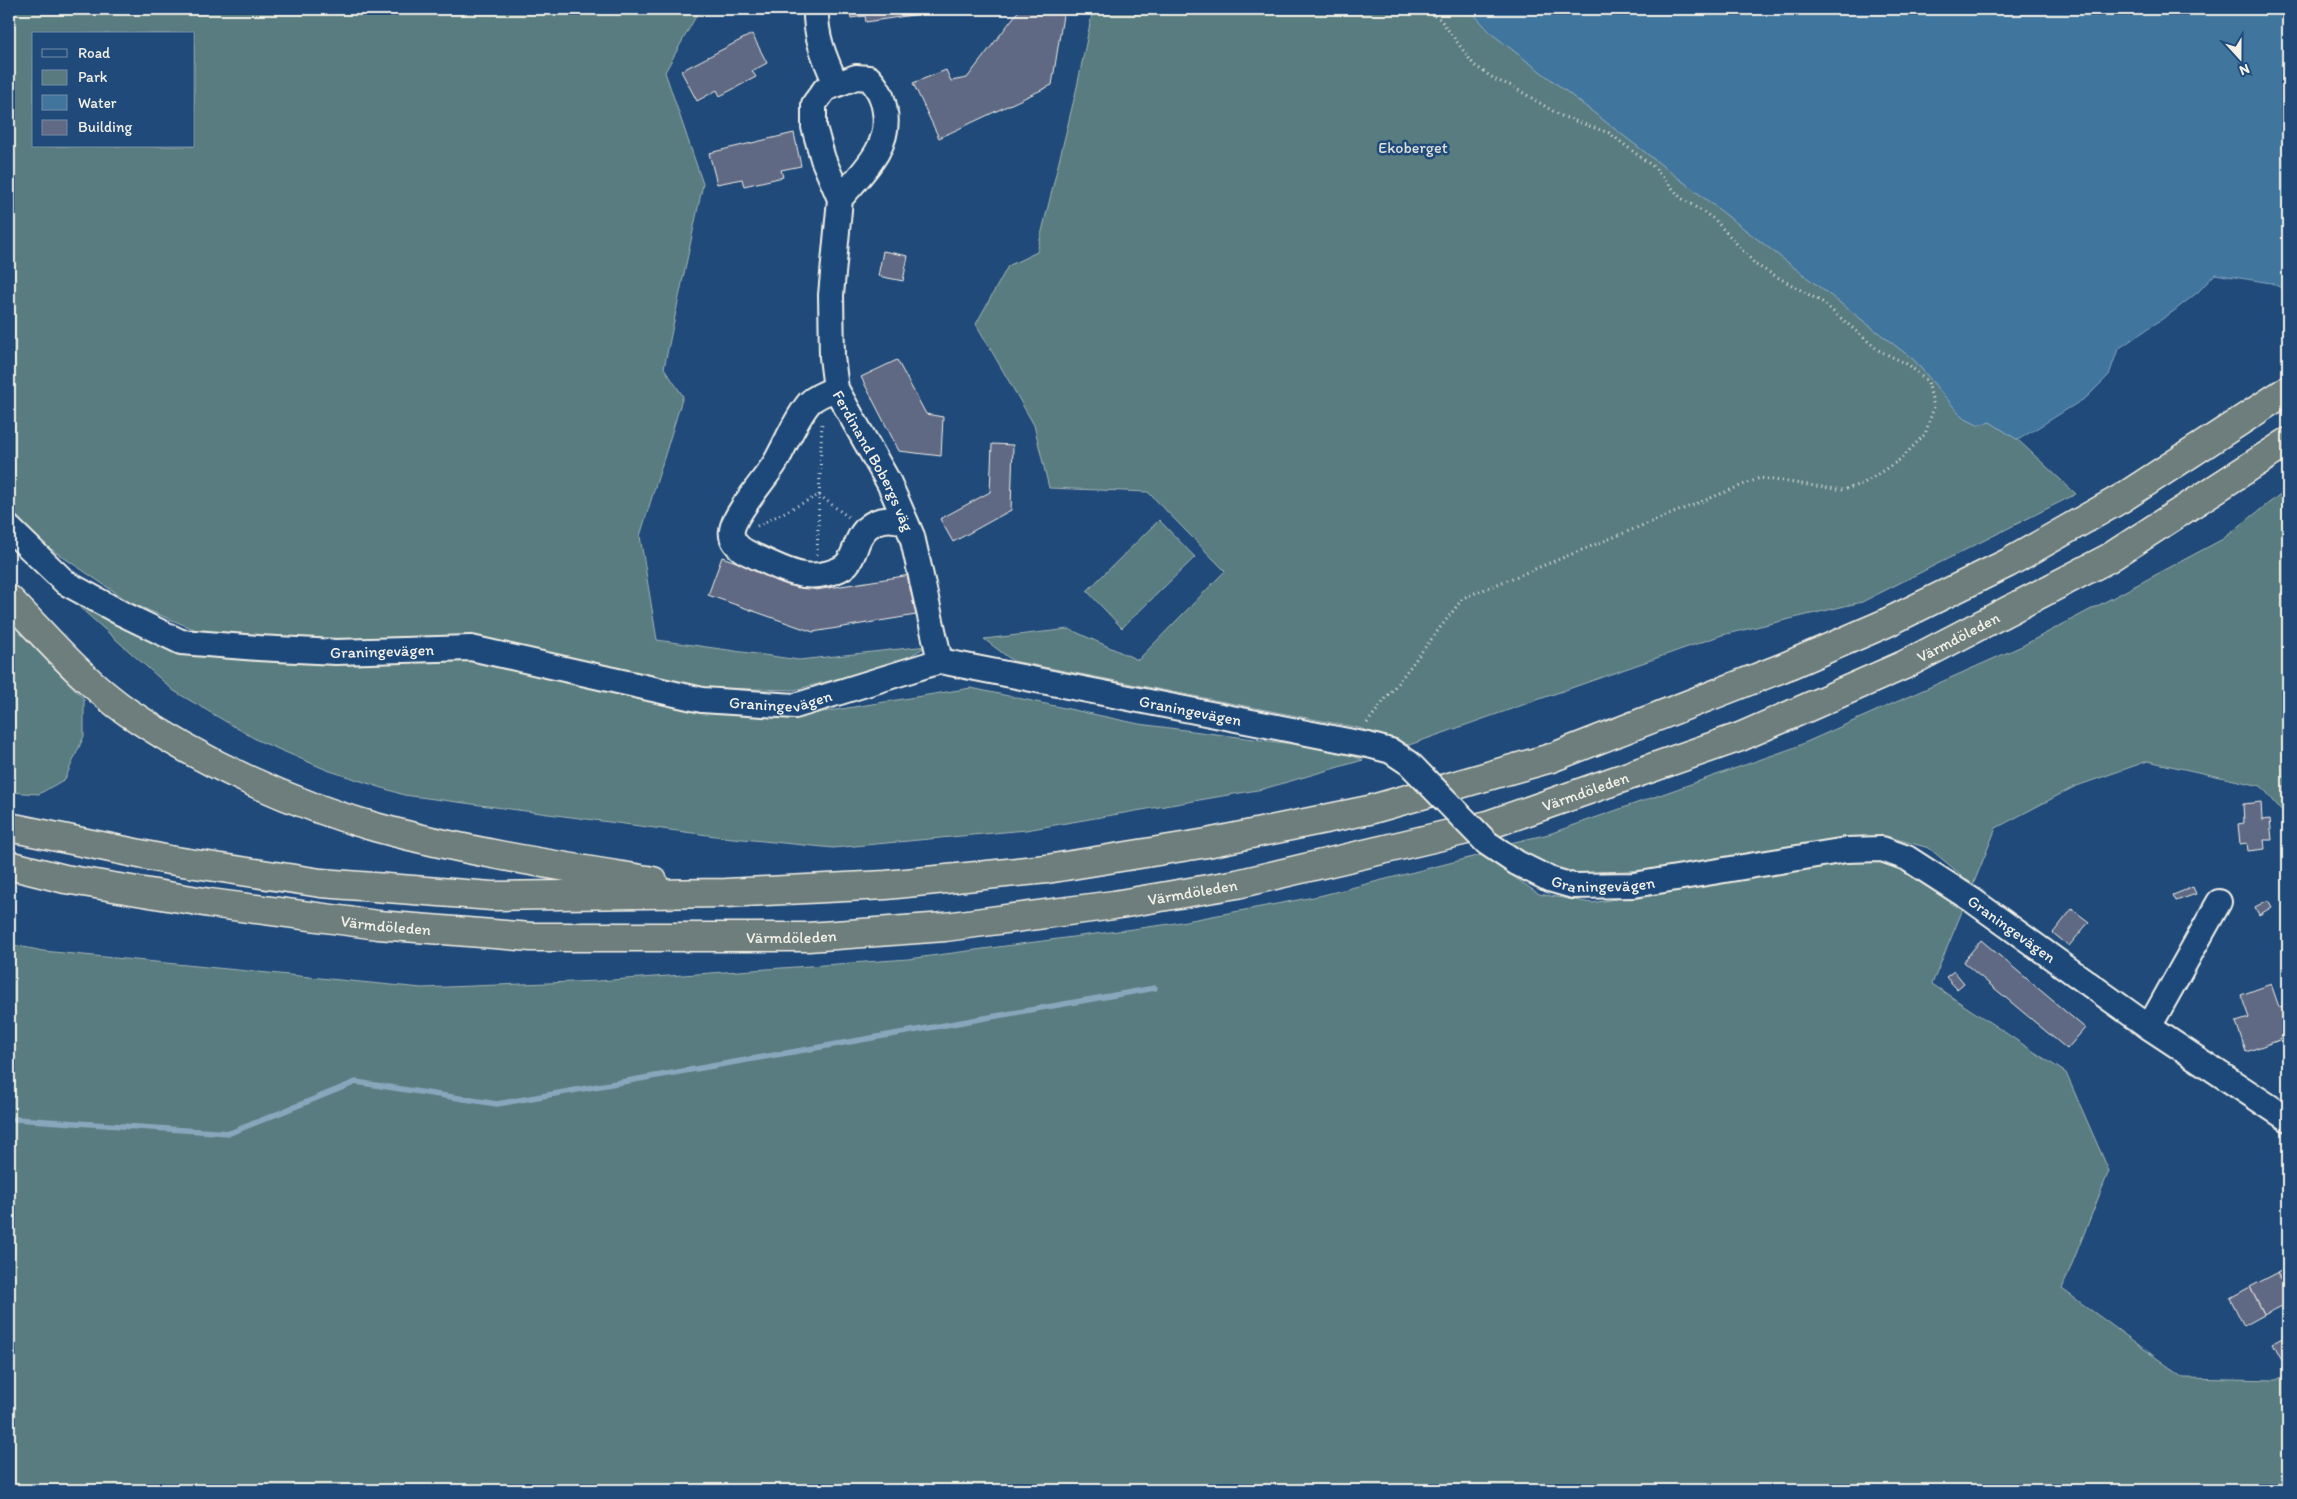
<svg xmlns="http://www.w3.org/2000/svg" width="2297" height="1499" font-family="Itim,sans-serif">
<rect width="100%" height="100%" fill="#1f4a7a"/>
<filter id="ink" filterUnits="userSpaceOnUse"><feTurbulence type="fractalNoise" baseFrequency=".02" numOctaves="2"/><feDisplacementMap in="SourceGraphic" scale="10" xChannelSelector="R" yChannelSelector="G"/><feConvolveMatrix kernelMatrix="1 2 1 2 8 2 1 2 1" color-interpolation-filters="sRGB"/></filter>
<g filter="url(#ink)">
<g fill="#597b80" stroke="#a6b6b4" fill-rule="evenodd">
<path d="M9,9H700L665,72L703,184L664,368L683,396L640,536L657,640L799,660L927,646L900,662L795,690L681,687L479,640L213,637L131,603L45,545L9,508ZM34,34H194V146H34Z"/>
<path d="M1093,9H1469L1492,34L1914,360L1963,418L1978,425L1990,422L2018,440L2076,494L1862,602L1722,635L1409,745L1359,728L1013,661L984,639L1069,629L1138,660L1225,571L1148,492L1049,488L1034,425L976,324L1008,266L1037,252L1077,87Z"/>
<path d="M2288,488V818L2261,786L2148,761L2074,787L1996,828L1973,885L1929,848L1889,837L1847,841L1644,870L1567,874L1534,861L1510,843L1549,834L1793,748L2022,646L2223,539Z"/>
<path d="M1159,520L1195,557L1122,628L1087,591Z"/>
<path d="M77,605L117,618L335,662L471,661L698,711L798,716L971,688L1139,724L1338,750L1363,760L1263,789L1026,830L833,848L723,837L404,795L327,770L257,740L174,691Z"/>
<path d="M9,620L84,699V736L65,779L39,794L9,792Z"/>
<path d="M1481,855L1539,894L1592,903L1849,859L1877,858L1905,867L1963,909L1932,984L2066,1073L2109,1171L2062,1289L2184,1378L2276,1380L2288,1374V1480L2264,1490H9V944L43,951L422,988L598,981L908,959L1170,924L1319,896Z"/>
</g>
<path fill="#41759e" stroke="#89a7bc" d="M1469,9H2288V291L2271,283L2215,274L2198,292L2174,311L2118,349L2109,375L2087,397L2018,440L1990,422L1978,425L1963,418L1914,360L1492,34Z"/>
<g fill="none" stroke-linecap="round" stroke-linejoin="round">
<path stroke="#89a7bc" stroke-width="5.5" d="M9,1120L15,1119L230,1133L356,1082L497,1104L1155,988"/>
</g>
<g fill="#616984" stroke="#f4f1e8">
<path d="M849,9H918L919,14L866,22L865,16L851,18Z"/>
<path d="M1020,9H1064L1052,85L939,138L913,83L946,70L951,81L967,78Z"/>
<path d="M752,34L767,63L752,71L756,77L720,96L717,90L697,101L681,71Z"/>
<path d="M794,133L801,166L781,170L783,177L744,186L742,179L717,184L709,153Z"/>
<path d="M883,251L908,256L903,281L878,276Z"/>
<path d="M897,360L926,414L943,417L941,456L899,451L861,377Z"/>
<path d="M992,444L1013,445L1011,510L953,542L940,519L990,492Z"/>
<path d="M722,557L816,590L910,575L916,615L813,632L708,595Z"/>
<path d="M2261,802L2262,820L2270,819L2272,840H2264L2265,849L2248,851L2247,843L2240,844L2238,824L2244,823L2243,804Z"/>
<path d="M2193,887L2196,894L2176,901L2173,895Z"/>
<path d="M2268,900L2272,907L2259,915L2255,907Z"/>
<path d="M2072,909L2089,922L2069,946L2053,933Z"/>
<path d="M1981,940L2085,1028L2067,1049L1963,962Z"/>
<path d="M1954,971L1964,983L1957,989L1946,977Z"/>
<path d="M2271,984L2279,1007L2288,1004V1037L2246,1052L2236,1022L2249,1018L2241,995Z"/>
<path d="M2288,1267V1294L2277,1273Z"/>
<path d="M2277,1273L2288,1294V1303L2264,1315L2250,1287Z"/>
<path d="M2250,1287L2264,1315L2244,1326L2230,1298Z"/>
<path d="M2288,1335V1368L2287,1369L2273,1343Z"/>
</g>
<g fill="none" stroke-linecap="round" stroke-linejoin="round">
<g stroke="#f4f1e8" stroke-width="28">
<g id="minor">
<path d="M816,9C815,37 825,59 836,84"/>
<path id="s1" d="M840,199C861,173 891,148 885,112C883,97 879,89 869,78L856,77L825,89L814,104V127L823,159L840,199L831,295L832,357L836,389L889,483L912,536L940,661"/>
<path d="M836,389C827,392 816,396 809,403C795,420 786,444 775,463C766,478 734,514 732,530C730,540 739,549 748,553C764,560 787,573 804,575C816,577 838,573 847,564C854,556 855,546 860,537C870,519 889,516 906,523"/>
<path id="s2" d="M9,528L66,583L121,613L181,642L258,648L336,652L471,648L702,700L795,706L940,661L1368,745"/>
<path id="s3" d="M1549,879L1573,886L1634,885L1846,850L1882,849L1907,858L1972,900L2149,1027L2288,1119"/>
<path d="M2149,1027L2219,902"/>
</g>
</g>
<g stroke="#f4f1e8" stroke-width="31">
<g id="highway">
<path d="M9,599C47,638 84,682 129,713C203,763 290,803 375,827C466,852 560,866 653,881"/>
<path d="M9,827L169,860L321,883L492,896L726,893L886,885L1047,869L1207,843L1369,810L1551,758L1782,668L1884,624L2008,563L2122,498L2288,390"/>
<path id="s4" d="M9,865L65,879L210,903L378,925L531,937H808L945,927L1114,905L1237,884L1488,825L1740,737L1904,665L2109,558L2288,442"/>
</g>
</g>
<g stroke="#f4f1e8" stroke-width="3" stroke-dasharray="1 4" stroke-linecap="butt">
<path d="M757,526L819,495L848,517"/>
<path d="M817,555L822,421"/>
<path d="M1367,723L1463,598L1760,478L1843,490L1864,483L1901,459L1925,434L1934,407L1928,382L1909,365L1878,350L1822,302L1756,265L1714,219L1681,198L1655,168L1609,133L1561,116L1512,86L1496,80L1474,65L1440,19L1423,9"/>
</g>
<use href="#minor" stroke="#1f4a7a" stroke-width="24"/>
<use href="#highway" stroke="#6d7e7c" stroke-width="28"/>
<g stroke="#f4f1e8" stroke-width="28" stroke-linecap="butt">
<path id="minor-bridge" d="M1368,745L1391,751L1409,763L1487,843L1517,863L1549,879"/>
</g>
<use href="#minor-bridge" stroke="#1f4a7a" stroke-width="24"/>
</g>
</g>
<g text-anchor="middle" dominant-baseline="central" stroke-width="5" stroke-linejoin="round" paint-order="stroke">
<g font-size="16" fill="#dddfd8" stroke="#1f4a7a">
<text x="1413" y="147">Ekoberget</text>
</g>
<g font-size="16" fill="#f4f1e8" stroke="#1f4a7a">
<text stroke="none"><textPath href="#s1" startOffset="576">Ferdinand Bobergs väg</textPath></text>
<text stroke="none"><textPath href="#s4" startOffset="2002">Värmdöleden</textPath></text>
<text stroke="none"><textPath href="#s2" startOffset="410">Graningevägen</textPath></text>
<text stroke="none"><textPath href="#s2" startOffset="815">Graningevägen</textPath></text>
<text stroke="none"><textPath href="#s2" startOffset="1236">Graningevägen</textPath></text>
<text stroke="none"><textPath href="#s4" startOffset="1598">Värmdöleden</textPath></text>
<text stroke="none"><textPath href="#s3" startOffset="55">Graningevägen</textPath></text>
<text stroke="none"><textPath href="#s4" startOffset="1192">Värmdöleden</textPath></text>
<text stroke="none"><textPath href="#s4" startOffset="382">Värmdöleden</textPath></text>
<text stroke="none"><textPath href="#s3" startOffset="490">Graningevägen</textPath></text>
<text stroke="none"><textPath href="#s4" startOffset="788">Värmdöleden</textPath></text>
</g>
</g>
<rect width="2297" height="1499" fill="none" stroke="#1f4a7a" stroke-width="30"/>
<rect x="15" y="15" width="2267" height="1469" fill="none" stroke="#f4f1e8" stroke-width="2" filter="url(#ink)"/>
<rect x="32" y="32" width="162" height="115" fill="#1f4a7a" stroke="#748da6"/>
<rect x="42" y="49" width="25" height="8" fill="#1f4a7a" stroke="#748da6"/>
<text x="78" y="58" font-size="15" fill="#f4f1e8">Road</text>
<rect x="42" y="70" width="25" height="15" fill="#597b80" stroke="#748da6"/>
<text x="78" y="82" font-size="15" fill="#f4f1e8">Park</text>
<rect x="42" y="95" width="25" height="15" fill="#41759e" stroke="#748da6"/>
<text x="78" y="108" font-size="15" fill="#f4f1e8">Water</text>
<rect x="42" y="120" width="25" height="15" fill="#616984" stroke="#748da6"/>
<text x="78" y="132" font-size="15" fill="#f4f1e8">Building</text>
<g transform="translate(2240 58) rotate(159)" stroke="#1f4a7a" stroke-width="4" paint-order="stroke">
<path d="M0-4L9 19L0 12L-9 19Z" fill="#f4f1e8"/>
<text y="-8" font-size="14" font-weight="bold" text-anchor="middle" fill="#f4f1e8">N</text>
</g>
</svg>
